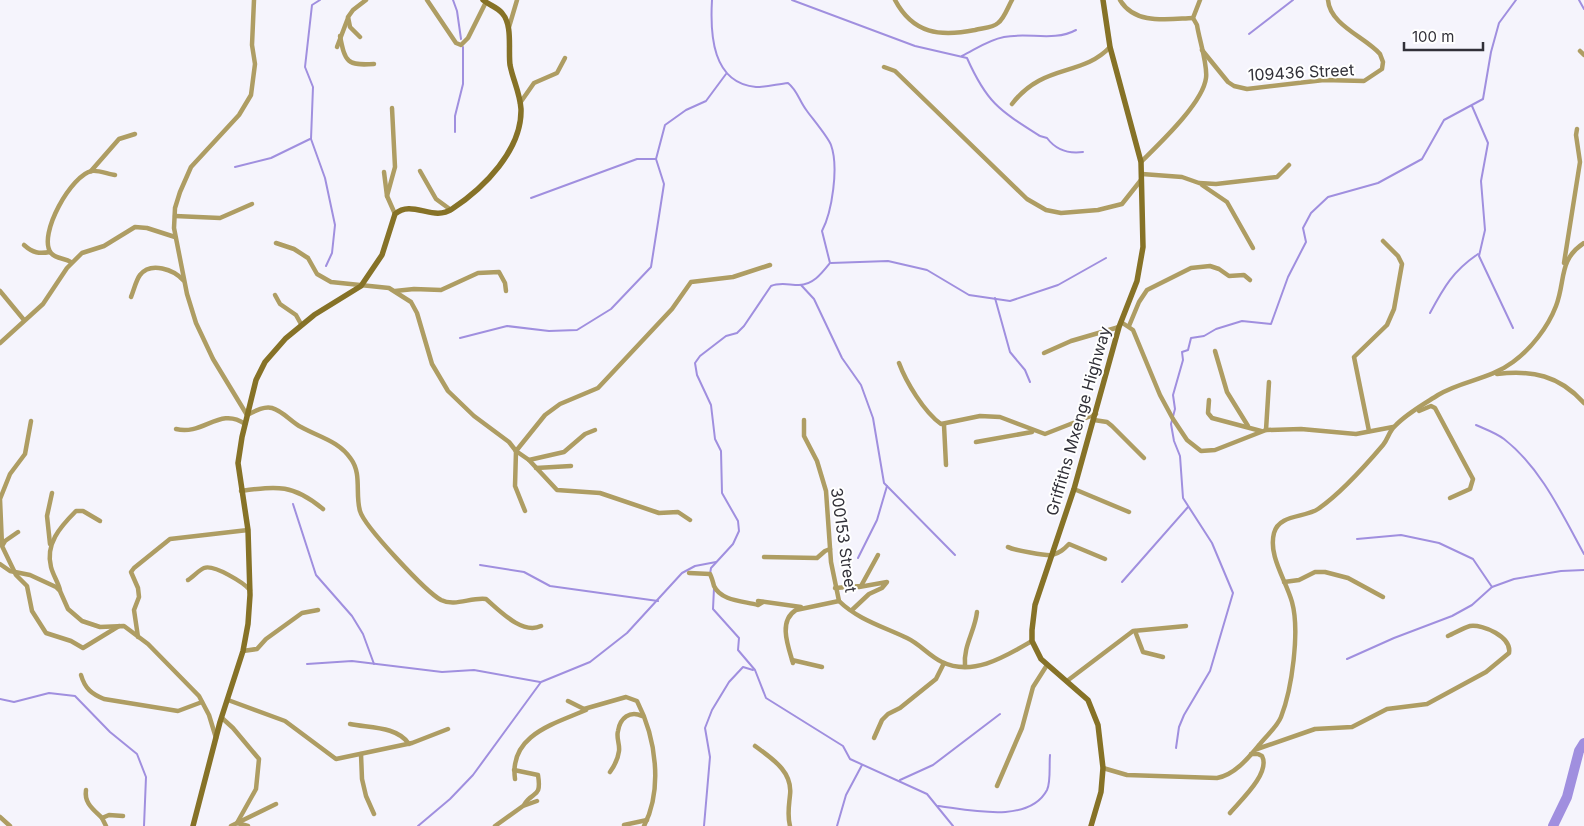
<svg xmlns="http://www.w3.org/2000/svg" width="1584" height="826" font-family="Inter,sans-serif">
<rect width="100%" height="100%" fill="#f5f4fc"/>
<g fill="none" stroke-linecap="round" stroke-linejoin="round">
<g stroke="#a08fdf" stroke-width="2">
<path d="M320,0L312,5L305,67L313,87L311,139L325,178L335,225L332,253L326,266"/>
<path d="M453,0L457,11L461,39"/>
<path d="M792,0L915,46L967,58C987,103 999,110 1040,136L1047,138C1056,150 1068,154 1083,152"/>
<path d="M1579,0L1584,9"/>
<path d="M1249,34L1293,0"/>
<path d="M962,56C976,49 988,40 1004,37C1028,32 1054,42 1076,30"/>
<path d="M1472,106L1488,143L1481,181L1485,230L1479,256L1513,328"/>
<path d="M455,132V116L463,84V47"/>
<path d="M235,167L271,158L310,139"/>
<path d="M531,198L637,159H656"/>
<path d="M831,263L888,261L927,270L969,295L1010,301L1058,285L1106,258"/>
<path d="M801,285L814,299L842,358L861,385L873,418L884,483L955,555"/>
<path d="M995,298L1010,352L1025,370L1030,382"/>
<path d="M1430,313C1444,287 1453,271 1478,254"/>
<path d="M460,338L507,326L549,331L577,330L611,309L651,267L664,184L656,159L665,125L686,110L706,101L726,74"/>
<path d="M1476,425C1485,429 1496,433 1504,439C1541,468 1562,514 1584,554"/>
<path d="M293,504L316,575L352,616L363,634L374,664"/>
<path d="M1357,539L1401,535L1439,543L1473,559L1492,587"/>
<path d="M858,558L877,520L887,486"/>
<path d="M480,565L524,572L550,586L658,601"/>
<path d="M710,574L711,568L733,544L739,531L738,521L722,493L721,451L715,439L711,405L697,375L695,363L700,356L726,336L737,333L744,326L771,286C780,282 789,285 799,285C813,285 822,273 830,263L822,231C832,212 839,167 831,145C828,137 812,118 807,111C799,101 798,91 788,83C778,84 766,87 756,87C712,83 710,34 712,0"/>
<path d="M1122,582L1188,507"/>
<path d="M714,588L713,609L739,638L738,650L755,670L766,698L843,746L850,759L927,794L953,826"/>
<path d="M1347,659L1394,638L1452,616L1472,605L1492,587L1514,579L1561,571L1584,570"/>
<path d="M307,664L352,661L442,672L474,670L540,682"/>
<path d="M0,699L14,702L49,693L75,696L110,732L137,754L146,777L144,826"/>
<path d="M1176,748L1179,727L1184,715L1210,671L1233,593L1212,543L1183,498L1180,456L1174,441L1171,424L1175,409L1173,395L1183,360L1182,352L1188,350L1191,338L1204,336L1216,329L1242,321L1271,324L1288,277L1306,242L1303,228L1311,213L1328,197L1378,183L1422,159L1444,120L1483,99L1491,52L1499,23L1516,0"/>
<path d="M900,780L933,765L1000,714"/>
<path d="M938,806C970,810 1029,824 1047,790C1051,782 1049,765 1050,755"/>
<path d="M418,826L450,799L473,775L541,682L590,662L627,633L682,573L695,566L716,562"/>
<path d="M704,826L710,757L705,728L712,710L729,682L743,667L753,670"/>
<path d="M837,826L846,795L862,765"/>
</g>
<path stroke="#a08fdf" stroke-width="10" d="M1553,826L1567,797L1579,751L1584,743"/>
<g stroke="#ae9d63" stroke-width="4.5">
<path d="M254,0L252,45L255,64L251,95L239,115L191,167L180,192L175,208L174,228L187,294L196,323L213,359L247,415C255,411 264,406 272,408C283,411 291,422 301,427C319,437 339,441 351,459C362,474 355,494 360,511C364,526 426,592 441,600C455,607 471,597 486,599C499,610 522,635 541,626"/>
<path d="M427,0L456,43L461,45L468,38L486,2"/>
<path d="M895,0C913,34 940,37 975,30C982,28 993,28 998,23C1004,19 1008,7 1012,0"/>
<path d="M1120,0C1135,25 1167,19 1193,18"/>
<path d="M509,27L517,0"/>
<path d="M340,36C345,62 347,66 374,64"/>
<path d="M360,37L350,27L348,17L353,10L366,0"/>
<path d="M337,47L348,18"/>
<path d="M1202,50L1228,82L1234,86L1247,89L1324,80L1364,81L1382,69L1383,62L1380,54C1365,37 1330,25 1328,0"/>
<path d="M1580,51L1584,55"/>
<path d="M884,67L895,71L1027,199L1046,210L1061,213L1098,210L1122,204L1141,180"/>
<path d="M520,103L534,83L557,73L565,58"/>
<path d="M1012,104C1043,63 1082,77 1110,47"/>
<path d="M1141,162C1159,144 1203,103 1206,78C1208,65 1199,39 1197,25L1193,18L1200,0"/>
<path d="M91,171L119,139L135,134"/>
<path d="M420,171L436,199L451,210"/>
<path d="M384,172L387,196L395,214"/>
<path d="M1142,174L1182,177L1199,183L1216,184L1277,177L1289,165"/>
<path d="M1202,185L1227,202L1253,248"/>
<path d="M387,196L395,167L392,108"/>
<path d="M175,216L220,218L252,204"/>
<path d="M276,243L294,249L308,258L317,274L331,282L389,288L411,302L417,313L432,364L448,391L474,416L509,442L516,451L545,415L560,404L598,388L672,309L691,282L733,277L770,265"/>
<path d="M24,245C33,253 39,254 50,252"/>
<path d="M71,262C65,258 56,259 51,253C37,235 72,174 92,171C98,170 108,174 115,175"/>
<path d="M1564,263L1580,162L1576,135L1577,129"/>
<path d="M0,291L24,320"/>
<path d="M395,291L414,289L441,290L478,273L499,272L505,283L506,291"/>
<path d="M275,295L280,304L296,315L301,324"/>
<path d="M131,297C134,290 136,280 140,275C151,261 174,270 183,280"/>
<path d="M1121,322L1133,330L1160,395L1173,419L1187,440L1201,451L1215,450L1266,430L1301,429L1356,434L1393,427"/>
<path d="M1129,326L1139,302L1147,290L1191,268L1210,266L1219,269L1229,276L1244,275L1250,280"/>
<path d="M0,343L43,304L67,268L82,253L104,246L135,227L147,228L175,237"/>
<path d="M1215,351L1227,392L1248,426"/>
<path d="M1044,353L1071,341L1119,327"/>
<path d="M899,363C906,382 924,412 941,424L980,416L1000,417L1045,434L1096,414"/>
<path d="M1497,374C1532,370 1559,375 1584,403"/>
<path d="M1209,400L1208,413L1212,418L1261,431"/>
<path d="M1419,411L1431,406L1435,408L1473,479L1470,489L1450,498"/>
<path d="M804,420V436L817,461L826,491L831,562L839,601C857,619 884,627 907,638C920,644 929,656 942,662C973,677 1006,656 1032,641"/>
<path d="M1094,420L1107,422L1112,426L1144,458"/>
<path d="M944,425L946,465"/>
<path d="M176,429C203,436 220,406 245,424"/>
<path d="M1266,430L1269,382"/>
<path d="M1369,431L1354,357L1387,325L1394,309L1402,264L1398,256L1383,241"/>
<path d="M976,442L1032,432"/>
<path d="M516,451L529,460L557,490L600,493L659,513L678,512L690,520"/>
<path d="M516,451L515,486L525,511"/>
<path d="M529,460L564,452L585,434L595,430"/>
<path d="M536,468L571,466"/>
<path d="M1074,489L1129,512"/>
<path d="M241,491C278,486 293,484 323,509"/>
<path d="M18,532L5,541L2,546L16,575L27,586L32,611L46,633L71,641L83,648L119,626"/>
<path d="M50,544L47,516L52,493"/>
<path d="M2,545L0,499L10,474L25,454L31,421"/>
<path d="M1008,547C1013,550 1047,556 1052,555C1060,553 1064,549 1069,544L1105,559"/>
<path d="M764,557L817,558L825,551L830,549"/>
<path d="M0,564L10,571L30,575L56,587L60,591L68,609L82,621L100,627L124,626L148,644L199,696L209,715L216,738"/>
<path d="M689,573L710,574C712,578 713,582 714,586C721,601 743,601 758,605L763,602"/>
<path d="M188,580C193,577 199,570 204,568C214,564 244,583 250,590"/>
<path d="M1284,582L1299,580L1315,572H1325L1348,578L1383,597"/>
<path d="M835,588L861,586L878,555"/>
<path d="M60,590C58,582 53,575 51,567C45,544 60,527 76,511H83L100,521"/>
<path d="M758,601L801,607"/>
<path d="M852,610L869,594L882,588L887,582L859,587"/>
<path d="M1135,631L1143,652L1163,657"/>
<path d="M138,637L134,610L139,597L138,588L131,572L134,568L170,539L248,530"/>
<path d="M243,651L257,649L266,639L302,613L318,610"/>
<path d="M792,660L822,667"/>
<path d="M793,663C788,646 778,621 796,610L839,601"/>
<path d="M965,666C963,646 975,631 977,612"/>
<path d="M81,675C85,689 92,694 104,699L178,711L202,702"/>
<path d="M1067,681L1133,631L1186,626"/>
<path d="M228,700L285,721L336,759L412,743L448,729"/>
<path d="M568,701L584,709L626,697L637,701C656,738 663,789 644,826"/>
<path d="M222,718L233,728L259,759L256,789L237,823L248,826"/>
<path d="M350,724C369,728 397,726 409,744"/>
<path d="M874,738L882,720L888,714L900,708L936,679L944,663"/>
<path d="M755,746C771,758 793,771 790,795C789,806 787,815 790,826"/>
<path d="M1257,749L1315,729L1352,727L1387,709L1427,704L1486,672L1509,653C1512,637 1483,624 1470,626C1463,628 1455,633 1448,636"/>
<path d="M361,754L362,779L366,796L374,814"/>
<path d="M1103,768L1127,775L1217,778C1235,775 1249,757 1260,744C1267,735 1277,727 1281,717C1292,689 1300,631 1292,602C1286,580 1268,556 1274,533C1279,514 1305,518 1318,509C1340,494 1366,465 1383,445C1388,439 1389,431 1395,426C1406,414 1424,404 1438,395C1463,380 1489,380 1513,362C1531,349 1548,327 1556,306C1566,280 1558,260 1584,243"/>
<path d="M514,770L538,775C542,800 532,790 524,805"/>
<path d="M610,772C615,765 618,759 619,751C620,744 616,738 618,731C620,718 630,710 642,716"/>
<path d="M515,779C509,735 554,724 586,710"/>
<path d="M997,786L1022,728L1033,687L1047,665"/>
<path d="M86,790C84,803 93,809 102,818"/>
<path d="M1230,813C1240,801 1271,773 1262,756L1258,754H1251"/>
<path d="M0,817L10,826"/>
<path d="M624,825L647,820"/>
<path d="M106,826L102,818L109,815L123,816"/>
<path d="M231,826L276,804"/>
<path d="M495,826L523,806L537,801"/>
</g>
<g stroke="#867227" stroke-width="5.5">
<path d="M193,826L220,722L243,651L248,624L250,595L248,530L238,463L242,437L256,380L265,362L286,338L314,315L361,286L382,255L395,214C412,199 433,222 452,209C484,188 522,150 521,109C520,93 513,80 510,65C508,49 513,25 502,13C497,7 489,5 483,0"/>
<path d="M1091,826L1101,792L1103,768L1098,725L1088,700L1041,659L1032,641V630L1035,605L1074,489L1119,327L1137,281L1143,247L1141,162L1110,47L1103,0"/>
</g>
</g>
<g text-anchor="middle" dominant-baseline="central" stroke-width="4" stroke-linejoin="round" paint-order="stroke">
<g font-size="16" fill="#313038" stroke="#fff">
<text transform="translate(1301 72) rotate(-3)">109436 Street</text>
<text transform="translate(1078 421) rotate(-74)">Griffiths Mxenge Highway</text>
<text transform="translate(844 540) rotate(82)">300153 Street</text>
</g>
</g>
<path d="M1404 42v8h79v-8" fill="none" stroke="#313038" stroke-width="2.5"/>
<text x="1412" y="42" font-size="15" fill="#313038" stroke="#ffffff" stroke-width="4" paint-order="stroke">100 m</text>
</svg>
